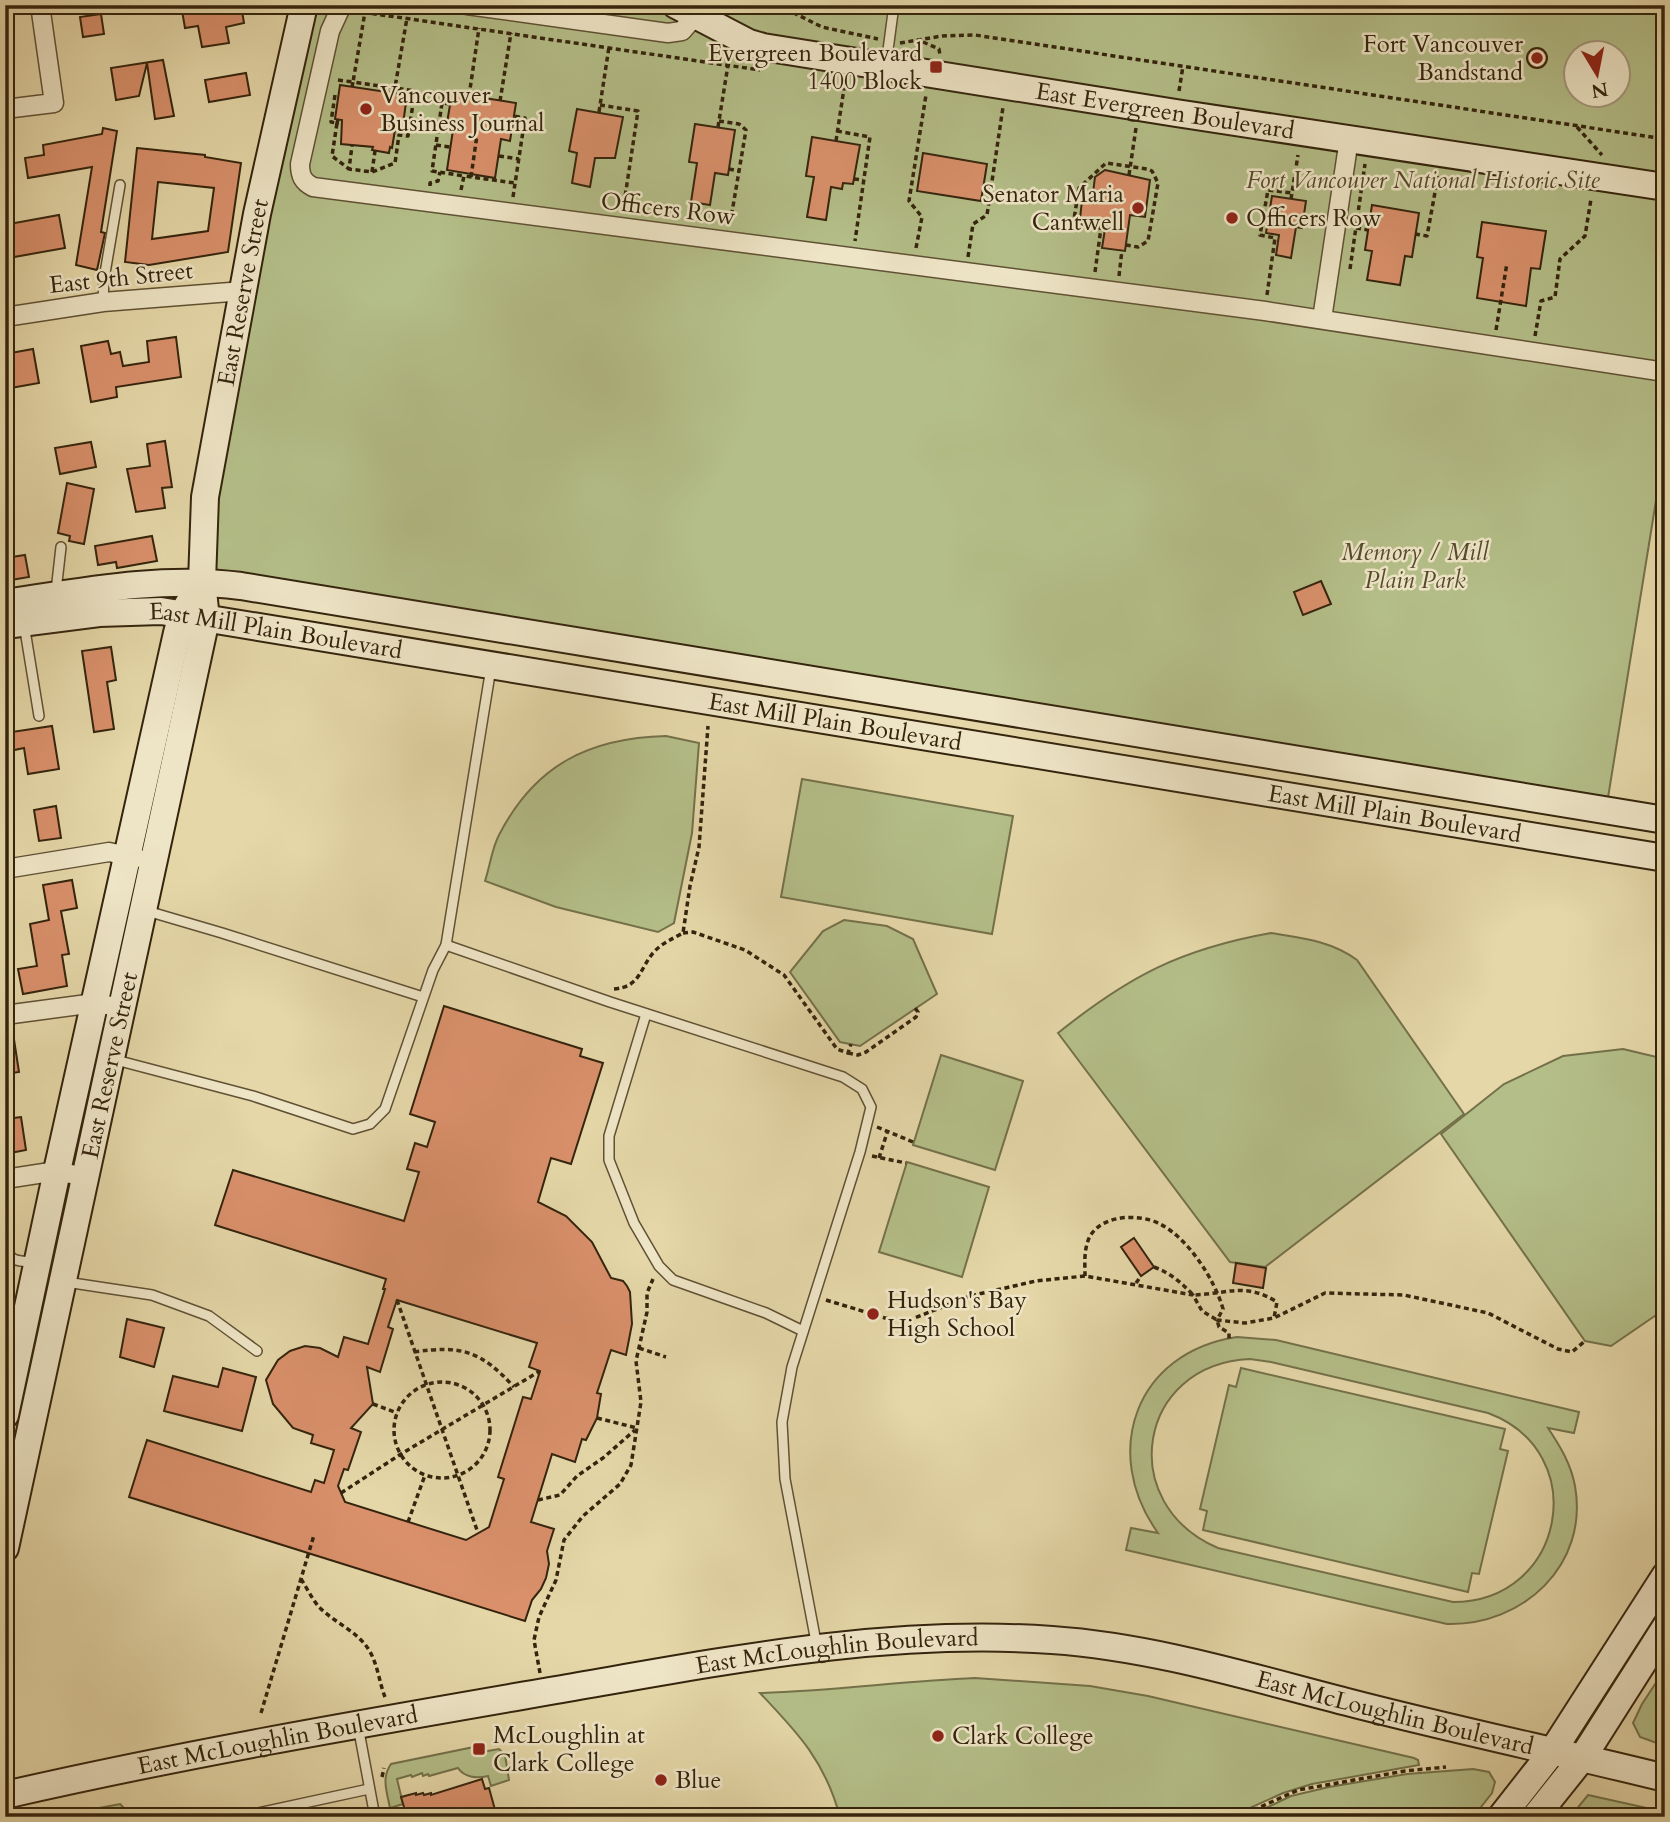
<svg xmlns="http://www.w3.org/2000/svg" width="1670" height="1822" font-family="Cardo,serif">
<rect width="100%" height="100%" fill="#e5d7a8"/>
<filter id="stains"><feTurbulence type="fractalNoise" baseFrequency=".00286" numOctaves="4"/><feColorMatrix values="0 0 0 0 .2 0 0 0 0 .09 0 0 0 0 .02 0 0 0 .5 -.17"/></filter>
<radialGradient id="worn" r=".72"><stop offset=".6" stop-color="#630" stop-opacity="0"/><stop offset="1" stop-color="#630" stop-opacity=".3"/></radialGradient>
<g fill="#b4be88" stroke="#74714a" stroke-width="2" fill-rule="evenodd">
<path d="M304,5H1665V445L1606,810L217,576L202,552ZM1576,52H1618V94H1576Z"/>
<path d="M666,736L699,743L692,833L674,923L658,932L556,907L485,881C490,866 492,848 499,835C535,765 589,738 666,736Z"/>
<path d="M802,779L1013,816L992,934L781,897Z"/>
<path d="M844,920L887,926L913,939L937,994L860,1046L840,1042L790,972L823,931Z"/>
<path d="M1271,933C1302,938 1332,941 1357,960L1464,1114L1265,1267L1230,1262L1058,1033C1129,976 1181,949 1271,933Z"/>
<path d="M1623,1049L1665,1059V1309L1611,1346L1585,1341L1441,1134L1504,1084L1563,1056Z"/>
<path d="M941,1055L1023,1081L995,1170L913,1145Z"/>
<path d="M907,1162L989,1187L962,1277L879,1252Z"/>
<path d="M1237,1337L1276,1340L1579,1412L1574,1433L1548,1428C1560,1446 1571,1464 1575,1486C1589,1565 1523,1626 1447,1624L1126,1550L1131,1528L1158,1533C1100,1452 1136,1352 1237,1337ZM1250,1359L1271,1362L1488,1413C1593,1452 1565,1602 1453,1602L1218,1548C1115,1504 1137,1364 1250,1359Z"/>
<path d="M1241,1368L1505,1429L1500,1449L1508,1451L1479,1574L1472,1573L1468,1592L1203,1530L1207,1511L1200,1509L1229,1385L1236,1387Z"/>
<path d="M1665,1669V1746L1640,1737L1633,1723L1642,1704Z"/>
<path d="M975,1678L1090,1686L1148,1696L1414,1758L1418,1760L1419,1765L1312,1784L1283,1793L1230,1817H840C825,1761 798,1733 760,1693C832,1691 903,1681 975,1678Z"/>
<path d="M474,1747L476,1753L499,1749L505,1755L509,1780L491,1786L488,1776C476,1779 464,1777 458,1768L429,1776L428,1774L423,1776L422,1773L412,1777L411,1775L397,1779L403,1804L390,1808C387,1792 381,1778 391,1764Z"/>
<path d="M1473,1769L1489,1772L1495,1782L1492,1793L1473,1817H1247L1291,1796L1329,1787L1407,1774Z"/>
<path d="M1588,1795L1665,1812V1817H1570Z"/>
<path d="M120,1804L131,1815L51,1817Z"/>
</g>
<g fill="#d9906b" stroke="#34240d" stroke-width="2" fill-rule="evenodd">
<path d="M181,5H241L244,23L226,27L229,43L202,47L198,26L185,28Z"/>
<path d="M101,14L104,34L83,37L80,17Z"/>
<circle cx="1537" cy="58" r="10"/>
<path d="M163,60L174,116L155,119L147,63L139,96L116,100L111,68Z"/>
<path d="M246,73L250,95L209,102L205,80Z"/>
<path d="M340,85L407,95L402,132L395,130L392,148L390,147L389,153L372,150L373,147L341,144L342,120L335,119Z"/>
<path d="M452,93L516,103L510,141L501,139L495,178L447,170L453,130L446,129Z"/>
<path d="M577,109L623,117L615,158H595L590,187L572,183L577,153L569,151Z"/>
<path d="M695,124L735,130L728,175L715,173L710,205L691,202L697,163L689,162Z"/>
<path d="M103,128L117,131L101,232L105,233L97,270L76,265L92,167L28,178L25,158L44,155L43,145L102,134Z"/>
<path d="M812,137L860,145L853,184L843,183L842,189L831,187L826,220L807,217L814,177L806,176Z"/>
<path d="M137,148L205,155V157L241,163L228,252L149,265L125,262ZM158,182L214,188L208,231L152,239Z"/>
<path d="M923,153L987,164L981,201L917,191Z"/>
<path d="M1105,170L1150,180L1145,217L1130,215L1125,251L1102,248L1106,223L1080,219L1082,200L1092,201L1095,177Z"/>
<path d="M1272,196L1306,201L1302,228L1296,227L1291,258L1276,255L1279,235L1266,233Z"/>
<path d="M1372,205L1419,213L1412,257L1405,256L1400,285L1367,280L1372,251L1365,250Z"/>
<path d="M59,215L65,248L14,257L9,224Z"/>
<path d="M1482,222L1546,231L1540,269L1531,268L1526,306L1477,298L1483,258L1477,257Z"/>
<path d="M176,337L181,377L116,387L117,397L91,402L81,346L108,341L111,354L120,352L123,366L149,362L147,341Z"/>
<path d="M33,349L39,383L5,389V354Z"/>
<path d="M165,441L172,487L162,488L165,508L136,512L127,469L150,466L147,444Z"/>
<path d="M91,442L96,467L60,474L55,448Z"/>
<path d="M67,483L94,489L84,544L69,541L70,536L58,533Z"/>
<path d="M152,536L157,561L117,568L116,562L98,565L95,546Z"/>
<path d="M25,555L29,577L5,581V558Z"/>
<path d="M1321,581L1331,604L1303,615L1294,592Z"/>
<path d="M111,647L116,680L107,682L114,729L94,732L82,651Z"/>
<path d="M52,726L59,769L28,774L24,748L5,752V733Z"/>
<path d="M56,806L61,838L39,841L34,810Z"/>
<path d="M72,880L77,908L61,911L69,954L62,955L67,986L23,994L18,969L37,966L30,924L49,920L43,885Z"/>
<path d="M444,1006L582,1049L580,1056L603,1063L571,1164L551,1158L538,1202L566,1216L592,1242L611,1278L623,1281L627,1286L630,1292L632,1324L626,1355L611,1350L597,1393L601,1394L597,1418L586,1440L582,1439L575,1462L552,1454L531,1522L554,1529L547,1551L549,1564L546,1578L541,1589L532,1600L525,1621L129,1497L147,1440L311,1492L315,1480L324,1483L334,1450L311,1443L313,1435L293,1428L273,1404L266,1380L278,1360L290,1351L305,1346L320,1348L338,1357L344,1337L368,1344L385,1289H383L386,1279L215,1225L233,1170L404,1221L419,1172L407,1169L415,1143L427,1147L435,1122L410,1114ZM397,1300L537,1343L529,1367L540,1371L531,1399L523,1397L498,1477L504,1479L489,1527L466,1540L345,1502L338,1486L344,1469L348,1470L361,1432L351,1428L373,1404L367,1367L380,1372L393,1329L388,1327Z"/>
<path d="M13,1033L19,1072L5,1074V1034Z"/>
<path d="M21,1117L26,1150L5,1154V1119Z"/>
<path d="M1134,1238L1154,1267L1141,1276L1121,1247Z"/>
<path d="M1236,1263L1266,1268L1263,1288L1233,1283Z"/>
<path d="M127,1319L164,1328L154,1367L120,1357Z"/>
<path d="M223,1368L256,1377L242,1431L164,1411L173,1376L218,1387Z"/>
<path d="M482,1779L485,1789L489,1788L497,1817H407L401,1797L416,1793V1795L423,1793L424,1795L431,1793V1795Z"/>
</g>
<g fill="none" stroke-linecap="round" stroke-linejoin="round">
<g stroke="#605134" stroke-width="12">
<g id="lane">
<path d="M886,65L894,5"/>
<path d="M103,302L104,279L120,185"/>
<path d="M56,591L61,547"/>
<path d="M24,624L39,716"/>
<path d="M147,911L222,933L423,997"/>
<path d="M446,945L610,1002L843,1077L862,1089L871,1107L860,1152L792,1367L782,1422L785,1479L817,1647"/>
<path d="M646,1014L609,1136V1160L634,1223L659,1266L673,1280L766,1313L803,1331"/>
<path d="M112,1059L253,1096L353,1129L370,1124L385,1109L433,970L446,945L491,668"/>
<path d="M5,1239C9,1261 12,1261 34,1262"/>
<path d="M66,1282L152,1295L209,1316L257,1351"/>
<path d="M358,1726L375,1817"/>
<path d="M240,1817L369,1789"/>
</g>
</g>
<g stroke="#605134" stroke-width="21">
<g id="street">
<path d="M342,5L330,31L300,164C300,176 303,182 313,187L1265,311L1665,372"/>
<path d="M467,5L668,33L682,31L695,16"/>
<path d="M5,109L54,103L40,5"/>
<path d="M5,317L103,302L243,291"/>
<path d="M1322,319L1349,139"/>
<path d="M5,869L109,852L137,858"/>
<path d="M5,1015L95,1003L123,1008"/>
<path d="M5,1179L57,1171L85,1177"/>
</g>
</g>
<g stroke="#34240d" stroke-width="30">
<g id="secondary">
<path id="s1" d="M676,5L749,43L763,47L1176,113L1665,187"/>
<path d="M5,603C85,591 160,576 241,586L1665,820"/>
<path id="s2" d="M5,625L99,613L161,611L1665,858"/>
<path d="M5,1415L57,1171L177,633L182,615L190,601"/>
<path id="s3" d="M5,1548L206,619L202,582L205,497L257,214L304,5"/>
<path id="s4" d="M5,1795C188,1753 371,1722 556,1690C720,1662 885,1628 1052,1640C1154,1647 1253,1678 1351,1703C1455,1730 1560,1752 1665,1778"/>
<path d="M1501,1817L1552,1752L1665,1576"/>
<path d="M1535,1817L1583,1757L1665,1628"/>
</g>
</g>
<g stroke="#34240d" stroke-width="3.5" stroke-dasharray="5 3.5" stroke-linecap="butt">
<path d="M778,5L822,27L878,39"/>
<path d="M355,11L760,70"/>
<path d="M923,42L939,49L940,55"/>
<path d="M900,43L942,36L975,35L1665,139"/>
<path d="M338,80L353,82L365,12"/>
<path d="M352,87L353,82L415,91L408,136L399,135L395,163L372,172L349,169L352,146"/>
<path d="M1179,91L1183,66"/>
<path d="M394,93L407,18"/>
<path d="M335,95L331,122L337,123L332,156L349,169"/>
<path d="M469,96L479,28"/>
<path d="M500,101L511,33"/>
<path d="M450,104L442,103L432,171L464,176"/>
<path d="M600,105L638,111L623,210"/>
<path d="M599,112L609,47"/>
<path d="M338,120L337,123H342"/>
<path d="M719,121L739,124L746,130L730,224"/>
<path d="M718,127L728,65"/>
<path d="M1577,127L1602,155"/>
<path d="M837,131L870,137L855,241"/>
<path d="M836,141L845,82"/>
<path d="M436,145L450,147"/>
<path d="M499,156L519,159"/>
<path d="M729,169L739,171"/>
<path d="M372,172L375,151"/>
<path d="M1129,175L1136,128"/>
<path d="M471,177L477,135"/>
<path d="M854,179L863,180"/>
<path d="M984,185L991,186"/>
<path d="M430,186V183L438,181L440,172"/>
<path d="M461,190L464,176L515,183"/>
<path d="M513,197L525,118L513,116"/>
<path d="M1291,199L1298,155"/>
<path d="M1356,228L1368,230"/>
<path d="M1415,234L1427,236L1438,176"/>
<path d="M916,248L922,217L909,201L926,95"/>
<path d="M968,257L973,224L987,215L1003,107"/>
<path d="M1350,269L1365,164"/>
<path d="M1095,272L1101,228L1078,224L1074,219L1079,188L1106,163L1147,169L1152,171L1158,183L1148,241L1138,247L1126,245"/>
<path d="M1119,276L1122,250"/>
<path d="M1267,295L1275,238L1260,235L1268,190L1292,193"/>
<path d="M1496,330L1507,263"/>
<path d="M1535,336L1541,301L1555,297L1560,259L1585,236L1591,199"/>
<path d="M683,933L693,932L745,950L784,975L837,1049L848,1053L851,1044"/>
<path d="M614,989C641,987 640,967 654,952C662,943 672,939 683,933L690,886L699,847L708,726"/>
<path d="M848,1053L858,1055L866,1052L916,1017L918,1012L915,1008"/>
<path d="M877,1127L913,1142"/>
<path d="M872,1156L906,1163"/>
<path d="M879,1158L887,1133"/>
<path d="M1154,1267C1170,1273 1181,1282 1193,1295C1227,1294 1245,1282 1277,1302L1274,1318"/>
<path d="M1085,1276C1085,1266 1084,1254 1087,1244C1094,1215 1137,1212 1160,1224C1188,1238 1215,1280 1223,1309L1217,1320L1245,1323L1274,1318L1325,1293L1404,1295L1488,1313L1558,1349L1572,1352L1585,1341"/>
<path d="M1136,1283L1141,1276"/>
<path d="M397,1300L478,1533"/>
<path d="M826,1300L885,1318L907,1321L970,1296L1036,1281L1085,1276L1193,1295L1202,1311L1217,1320L1219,1327L1229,1333V1339"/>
<path d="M639,1348L666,1357"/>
<path d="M414,1352C462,1345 481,1351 514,1387"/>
<circle cx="442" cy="1430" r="48"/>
<path d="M373,1404L397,1413"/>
<path d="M597,1418L637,1428"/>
<path d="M341,1493L401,1454L540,1371"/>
<path d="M538,1500L560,1495L577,1476L603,1458L635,1430"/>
<path d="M408,1522L425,1475"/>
<path d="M301,1579C307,1588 312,1599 319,1607C335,1623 357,1631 369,1650C378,1665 379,1682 385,1697"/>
<path d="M540,1673L534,1640L539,1617L556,1580L564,1540L583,1516L620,1484L631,1465L641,1402L636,1361L647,1312V1293L653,1279"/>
<path d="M261,1713L314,1535"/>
<path d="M382,1777L384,1768"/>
<path d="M403,1817L407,1816"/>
<path d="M1238,1817L1298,1790L1405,1771L1446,1767"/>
</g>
<use href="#lane" stroke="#eee5c6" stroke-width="9"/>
<use href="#street" stroke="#eee5c6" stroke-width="18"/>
<use href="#secondary" stroke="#eee5c6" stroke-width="26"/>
</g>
<g fill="#8f2418" stroke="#eee5c6" stroke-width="2.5">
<circle cx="1537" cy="58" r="7"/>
<rect x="929" y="60" width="14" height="14" rx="3.5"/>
<circle cx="366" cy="109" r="7"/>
<circle cx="1138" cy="208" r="7"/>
<circle cx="1232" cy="218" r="7"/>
<circle cx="873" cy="1314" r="7"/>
<circle cx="938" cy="1736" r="7"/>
<rect x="472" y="1742" width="14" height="14" rx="3.5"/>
<circle cx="661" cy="1780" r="7"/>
</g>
<g text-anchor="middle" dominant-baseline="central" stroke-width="5" stroke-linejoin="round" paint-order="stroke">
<g font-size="24" fill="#34240d" stroke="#eee5c6" text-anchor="start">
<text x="1523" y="44" text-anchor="end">Fort Vancouver<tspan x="1523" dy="28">Bandstand</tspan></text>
<text x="922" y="53" text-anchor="end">Evergreen Boulevard<tspan x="922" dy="28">1400 Block</tspan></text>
<text x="380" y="95">Vancouver<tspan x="380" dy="28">Business Journal</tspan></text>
<text x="1124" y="194" text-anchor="end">Senator Maria<tspan x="1124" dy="28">Cantwell</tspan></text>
<text x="1246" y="218">Officers Row</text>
<text x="887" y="1300">Hudson's Bay<tspan x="887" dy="28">High School</tspan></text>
<text x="493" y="1735">McLoughlin at<tspan x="493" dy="28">Clark College</tspan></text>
<text x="952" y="1736">Clark College</text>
<text x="675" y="1780">Blue</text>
</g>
<g font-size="24" fill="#34240d" stroke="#eee5c6">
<text stroke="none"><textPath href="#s1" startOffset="504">East Evergreen Boulevard</textPath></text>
<text transform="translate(668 209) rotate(7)">Officers Row</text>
<text transform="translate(121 278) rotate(-6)">East 9th Street</text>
<text stroke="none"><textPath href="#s3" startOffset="1281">East Reserve Street</textPath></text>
<text stroke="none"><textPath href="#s2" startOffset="273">East Mill Plain Boulevard</textPath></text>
<text stroke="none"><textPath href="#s2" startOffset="840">East Mill Plain Boulevard</textPath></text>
<text stroke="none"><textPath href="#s2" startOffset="1407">East Mill Plain Boulevard</textPath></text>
<text stroke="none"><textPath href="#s3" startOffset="494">East Reserve Street</textPath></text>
<text stroke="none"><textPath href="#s4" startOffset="845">East McLoughlin Boulevard</textPath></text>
<text stroke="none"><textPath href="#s4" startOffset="1412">East McLoughlin Boulevard</textPath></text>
<text stroke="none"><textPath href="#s4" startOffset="278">East McLoughlin Boulevard</textPath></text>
</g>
<g font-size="24" font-style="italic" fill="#544a2c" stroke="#eee5c6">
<text x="1423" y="180">Fort Vancouver National Historic Site</text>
<text x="1415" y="552">Memory / Mill<tspan x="1415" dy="28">Plain Park</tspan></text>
</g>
</g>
<rect width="1670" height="1822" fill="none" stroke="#e5d7a8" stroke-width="28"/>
<rect x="7" y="7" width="1656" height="1808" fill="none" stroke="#34240d" stroke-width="3.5"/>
<rect x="14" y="14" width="1642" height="1794" fill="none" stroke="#34240d" stroke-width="2"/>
<g transform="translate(1597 74) rotate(170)"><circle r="33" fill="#eee5c6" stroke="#a4987c" stroke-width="2"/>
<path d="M0-5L12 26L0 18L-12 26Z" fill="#8f2418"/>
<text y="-10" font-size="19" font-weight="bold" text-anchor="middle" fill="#34240d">N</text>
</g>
<rect width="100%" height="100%" filter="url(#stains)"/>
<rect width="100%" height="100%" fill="url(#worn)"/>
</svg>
